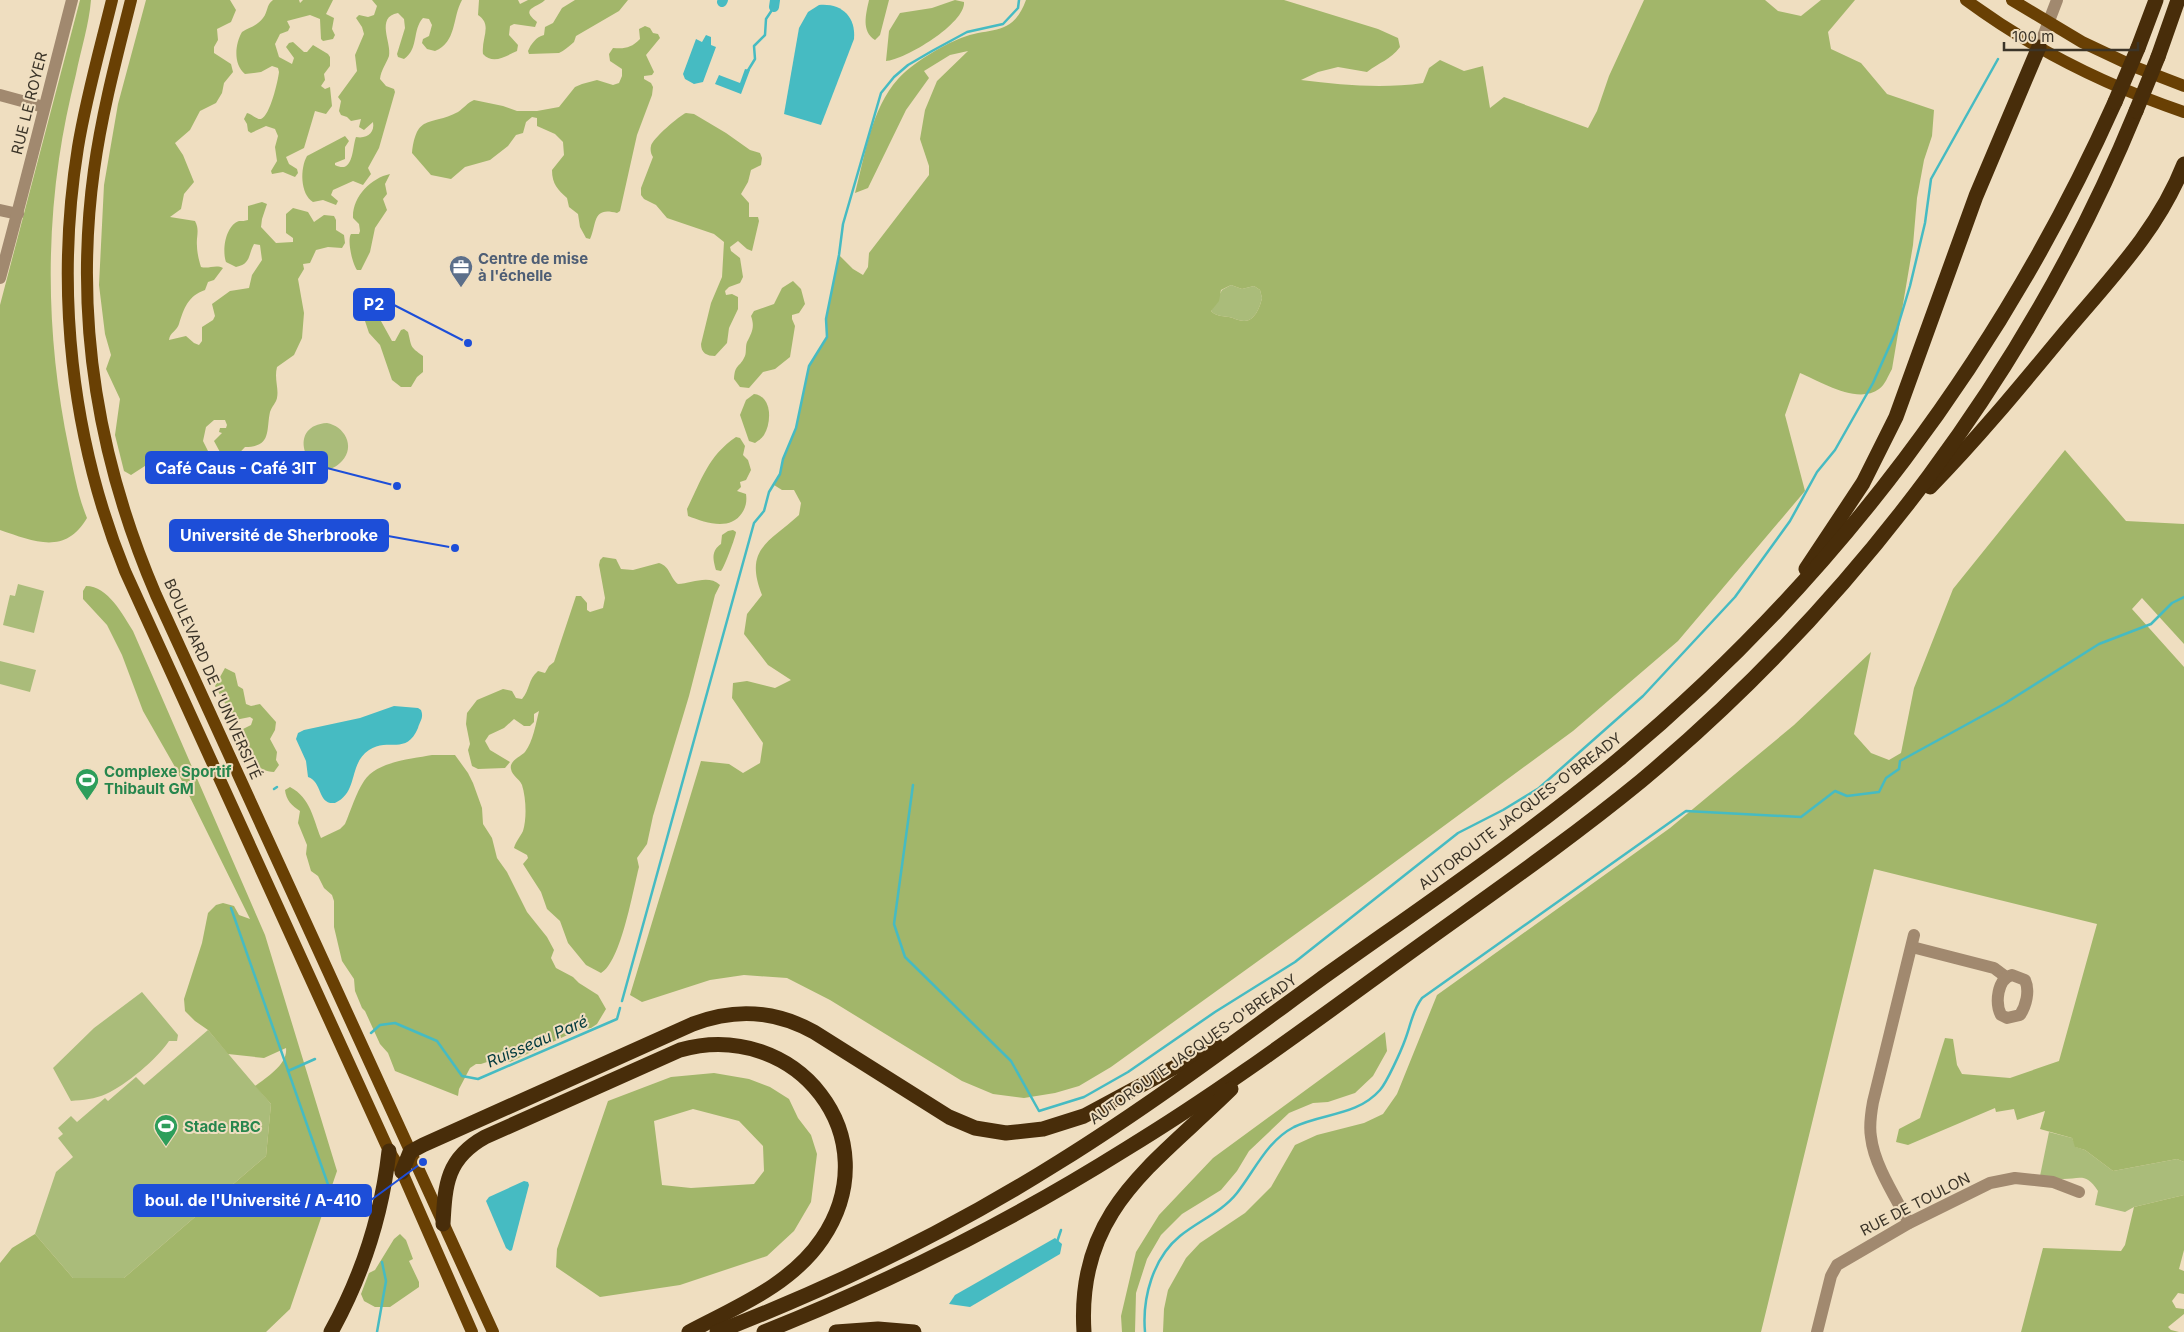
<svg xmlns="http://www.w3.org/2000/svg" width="2184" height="1332" font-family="Inter,sans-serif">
<rect width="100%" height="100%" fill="#efdec0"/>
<g fill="#aabc7a">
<path d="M1231,285L1242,289L1254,286L1260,290L1262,298C1260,307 1255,321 1244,321C1239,321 1234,318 1229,317C1221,316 1216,316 1211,311L1222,290Z"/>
<path d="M327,423C344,426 356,446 342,461C314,492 280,426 327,423Z"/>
<path d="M18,584L44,591L34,633L3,625L10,595L15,596Z"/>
<path d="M0,661L36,670L30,692L0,684Z"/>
<path d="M142,992L178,1035L177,1041H169C158,1058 125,1086 106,1094C95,1099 83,1100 71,1101L53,1068L94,1028Z"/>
<path d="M208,1030L271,1104L266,1156L124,1278H73L35,1234L56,1172L73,1157L58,1138L63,1134L58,1128L71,1116L77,1122L105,1098L108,1101L136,1077L144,1085Z"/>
<path d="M2049,1132L2072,1138L2076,1147L2085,1150L2113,1171L2177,1159L2184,1162V1195L2134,1207L2125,1212L2095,1205L2098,1191C2085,1171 2079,1180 2060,1179C2054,1178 2047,1177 2040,1176Z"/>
</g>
<g fill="#a2b66a" fill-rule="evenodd">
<path d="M80,0H91C89,25 81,49 76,74C69,102 63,131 59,159C45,255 49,354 69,449C74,473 78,496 87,518C65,556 33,541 0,530V305Z"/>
<path d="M146,0H230L236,10L231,22L217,29L218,40L214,47V53L231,64L233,72L224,83L222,93L216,103L200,111L190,130L175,143L183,155L194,182L184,194L181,209L170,217L195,221C200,230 196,237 197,246C197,252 199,261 201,267C209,269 216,264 223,268L214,280L208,282L205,290C188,296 184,308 179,324C177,331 170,332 169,340L186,336L194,343L199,345L202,341V327L213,320L215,316L212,304L230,291L249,288L252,275L262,260L260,245L254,244C248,255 251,264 236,267L226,262C222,251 225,226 239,221C242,221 245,221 248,220V206L262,202L267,204L262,219L261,227L276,243L293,242V238L286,233V214L293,208L308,212L314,222L324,215L334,216L336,220V230L344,235L345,243L342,248L328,247L316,250L310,263L303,264L304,269L298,279L304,313L302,338L294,355L277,367C274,379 279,388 277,398C276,403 272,406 270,412C266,430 272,447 245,447L227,466L221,465V454L214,441L222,433L219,432L220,428H226L227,425L225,420H214L206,427L203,441L209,453C205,466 197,464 187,466C182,466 179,469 174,467C169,464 169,458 163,457L155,468L148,464L131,475L124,471L115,435L120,399L106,369L111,355L105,334L99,285L104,185L118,104Z"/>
<path d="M273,0H299L300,3L303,0H333L326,14L334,18L332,29L335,35L333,39L323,41L321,39L320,19L310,15L287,21L290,27L288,31L280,34L275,44L279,57L292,64L294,58L286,47L289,43L293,42L304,52H307L313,45L328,54L330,57V66L324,74L325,80L321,86L325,89L330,87L332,106L326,114L315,111L304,148L286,157L289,164L297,169L298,173L295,177L283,172L272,174L271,171L277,161L275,147L278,136L275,129L266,126L251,133L248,131L247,124L244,119L247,113C252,114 257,120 261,119C270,116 278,81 279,72L278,68L272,66L261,72L245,74C233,64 235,44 242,32C250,27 257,26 263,18C268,12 266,5 273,0Z"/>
<path d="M372,0H462C452,18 457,42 435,51L427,49L422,43L423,39L429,36L432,25L429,19L423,18C412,30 419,49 404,59L398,57L397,54L405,28L404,19L398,13C375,17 392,43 389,56C386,64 381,70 380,79L386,86L394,89L395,92L379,148L368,168L371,174L363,185L353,181L333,190L331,195L338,201L336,205L323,200L313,202C300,194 300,168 307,156L345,136L349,141L345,147V159L335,163V165C354,175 352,147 356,137C367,139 375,133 373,122L364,130L359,127L361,119L351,121L347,117L341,115L339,111L341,101L338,97L357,71L355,55L364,34L362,27L356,18L359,15L368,17L374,15L377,6Z"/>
<path d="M479,0H518L520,4L528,0H545C537,8 519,8 537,22L535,27L514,24L510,26L509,35L518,45L517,51C506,56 493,65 483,54C481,38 493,25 478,15Z"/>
<path d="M575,0H628L619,11L576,36L574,42C569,46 564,51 559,53L529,54L528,51C531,44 536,37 544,35L545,27L553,23L562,8Z"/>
<path d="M869,0H889L880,35L875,40C861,31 866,14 869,0Z"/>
<path d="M955,0L964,2C966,23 905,60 886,61L889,31L900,13L932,8Z"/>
<path d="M1026,0H1284L1378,29L1398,38L1400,47C1390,60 1380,62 1367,72L1338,67L1318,72L1301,80C1342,85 1382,89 1423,83L1429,68L1440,60L1464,71L1483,66L1490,108L1504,97L1588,128L1597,111L1609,76L1644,0H1765L1778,11L1801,16L1821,0H1855L1828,32L1831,49L1861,63L1887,94L1934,110L1932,136L1924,160L1917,198L1913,245L1892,369C1888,376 1885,385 1879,389C1857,405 1820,381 1800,373L1785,415L1805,491L1678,641L1573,731L1365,884L1111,1067L1079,1086L1055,1093L1024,1098L993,1094L962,1081L830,1000L787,978L744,975L710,980L642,1002L630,995L701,761L729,764L743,773L760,763L763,743L732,698L733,683L747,681L775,688L791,680L768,665L744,634L747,614L762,595C744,549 768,543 799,515L801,503L794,490H782L774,485L780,474L783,459L796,428L809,366L827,337L826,319L839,255L853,269L863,275L868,267L869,253L929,175V166L920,139L925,110L937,81L968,51L950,55L924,71L929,78L906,110L868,188L855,193C865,156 871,109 898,79C911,64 943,45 961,38C990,26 1012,38 1026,0ZM1231,285L1242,289L1254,286L1260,290L1262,298C1260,307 1255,321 1244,321C1239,321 1234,318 1229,317C1221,316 1216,316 1211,311L1219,301L1221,290Z"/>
<path d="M645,26L650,28L653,33L658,34L660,38L646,55L654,72L652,75L644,76V79L651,83L653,87L652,95L637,135L620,211L617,213C592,206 597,224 590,239L586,238L580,227L578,214L569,207L567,198C558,190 552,184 552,170L564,155L563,142L555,134L537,126V118L532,117L526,122L523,133L516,135L508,146L490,160L465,167L451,179L431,175L412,153C417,113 429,127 458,112C464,108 467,103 474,100L503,106L517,111H537L559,107L575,87L582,84L597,80L613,85L619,83L622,76V69L610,61L609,54L613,48C625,49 631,48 640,39L639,29Z"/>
<path d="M686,113L694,114L726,133L750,150L760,153L762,158L761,165L751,170L748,182L741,194L749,203V217H758L759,221L752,251L747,249L738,241L730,247L731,251L740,258L743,277L740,283L729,287L725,291L726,295L732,294L738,297V309L729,328L727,343L715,356C707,356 701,353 701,344L711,303L722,277L724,242L714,234L667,218L656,205L644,199L641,195V188L653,157C651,154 650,150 651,146C652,139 680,115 686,113Z"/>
<path d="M390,174L385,184L387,194L383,199L387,210L375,228L370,252L361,270H357C352,263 347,240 351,234H359L360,231L359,224L353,218C352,197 371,178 390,174Z"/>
<path d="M793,281L801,289L805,304L799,313L792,315V319L795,326L790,357L775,369L763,372L749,388L740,387L734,379C735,364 739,368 744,358C747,354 745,347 747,342C752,332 755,327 751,316L754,311L774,304L782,288Z"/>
<path d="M368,302L371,303L392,341H395L401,330L404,329L408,332C412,347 409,346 423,356V372L417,377L411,387H401L392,380L380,345L369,333L363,315V306Z"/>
<path d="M754,394C772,396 772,422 764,435C762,438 758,441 755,443L749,441L740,415L746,400Z"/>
<path d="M736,437L740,438L745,446L743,455L748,460L751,470L746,480L740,482L741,487L737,491L746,494C747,501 746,507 742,513C730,531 706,523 688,516L687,509C702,479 708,456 736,437Z"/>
<path d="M2065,450L2126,521L2184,524V644L2142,598L2132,609L2184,667V1162L2177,1159L2113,1171L2085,1150L2075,1147L2072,1138L2040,1129L2045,1111L2017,1120L2014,1109L1996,1112L1995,1108L1908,1145L1896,1142L1899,1129L1920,1118L1945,1038L1953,1039L1957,1065L1962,1074L2010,1078L2059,1061L2097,924L1874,869L1761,1332H1163L1164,1309L1168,1290L1186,1258L1200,1243L1245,1213L1271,1187L1295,1145L1317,1135L1364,1123L1383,1114L1397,1094L1437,995L1670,828L1794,725L1871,652L1854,734L1871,753L1889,760L1901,753L1914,688L1953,589Z"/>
<path d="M733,530L736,532C736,536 724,568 721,571L716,570C713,559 711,551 721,544L722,535L728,531Z"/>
<path d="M603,557L616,559L621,569L633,570L659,563C671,567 669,577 678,584C691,584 708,574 720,585L715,595L689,696L653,816L647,844L637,858L639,867C633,890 621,962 601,973L586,965L568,943L560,921L547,909L541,892L523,864L528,858L527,855L514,848C516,841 520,837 523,831C527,818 526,798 522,785C520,779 512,776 511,769C509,761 520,757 525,752C533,742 536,723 539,711L534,714V722L530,726H524L514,719L504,728L489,735L485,741L490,750L510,762L505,768L478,769L472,766L468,750L470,744L466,724L467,713L477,700L503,689L512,691L516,698L522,699C530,690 528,679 538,671L545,673L549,666L554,662L576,596H581L587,603V610L590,612L603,608L605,598L599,565L600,560Z"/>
<path d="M86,586C108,586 123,615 133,631L265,935L337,1171L290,1309L266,1332H0V1263L12,1248L35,1234L73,1278H124L266,1156L271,1104L255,1086C267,1077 288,1064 286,1048L264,1058L228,1054L208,1030L195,1021L185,1011L184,999L202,943L208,913L216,905L223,903L234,906L239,915L250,919L175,767L143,711L122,655L107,625L83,599V591Z"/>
<path d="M225,668L235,673L238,686L243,689L246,704L251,706L260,704L276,722L275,730L270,739L277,752L276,760L279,765L274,772C257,772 247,755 240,741L243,729L251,725L253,719L250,717L235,720L230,719L226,705L215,686Z"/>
<path d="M432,755H455L468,773L473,783L482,808L483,824L492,838L497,858L507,872L527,912L547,937L554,950L551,958L556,968L573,977L579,983L598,995L606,1009L597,1024L591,1028L578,1030L510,1062L496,1059L481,1064H476L470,1068L459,1089L458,1096L395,1071L388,1053L380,1044L365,1011L362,1008L355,991L354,979L342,961L334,927V901L332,895L324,888L318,876L311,871L306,854L307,845L298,823L300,811C292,806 286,800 285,790L290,787C311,798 313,819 321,838L340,829L345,824C351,810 356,793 364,781C377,761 412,759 432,755Z"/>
<path d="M1385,1032L1387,1051L1373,1076L1355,1093L1328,1102L1313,1103L1289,1113L1249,1151L1237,1171L1221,1190L1182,1214L1161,1235L1147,1259L1136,1293L1135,1332H1122L1121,1316L1136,1252L1159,1215L1213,1158Z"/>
<path d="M714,1073L749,1079L770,1087L789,1099L798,1118L811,1135L817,1154L811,1202L794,1231L767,1256L680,1285L600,1297L556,1267L557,1249L608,1101L671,1077ZM693,1109L739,1121L763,1146L764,1171L754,1184L691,1188L662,1185L654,1121Z"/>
<path d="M2184,1195V1250L2179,1269L2184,1271V1294L2178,1293L2172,1301L2176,1308L2184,1309V1314L2168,1327L2171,1330L2179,1332H2021L2043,1248L2121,1251L2125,1245L2134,1207Z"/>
<path d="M400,1234L406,1240L413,1259L409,1261L419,1282V1287L390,1307H375L364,1301L361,1294L369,1273L375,1270L394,1239Z"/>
</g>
<g fill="#46bbc2">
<path d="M819,5C841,3 856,16 854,39L821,125L784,114L799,28L808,12Z"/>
<path d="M706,35L711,37V45L716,47L703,82L694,84L685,79L683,74L696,39L702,42Z"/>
<path d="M745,69L750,70L741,94L715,84L719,75L740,83Z"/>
<path d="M394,706L418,708L421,710C424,718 420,721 418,728C406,756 389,737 369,750C348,764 359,792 335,803C317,805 323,782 308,777L306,761L296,739L298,733L304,730L360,718Z"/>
<path d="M524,1181L528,1182L529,1185L512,1250L510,1251L506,1248L486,1201L489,1197Z"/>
<path d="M1055,1238L1062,1244L1060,1254L970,1307L949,1304L955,1295Z"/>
</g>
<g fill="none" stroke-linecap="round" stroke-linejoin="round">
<g stroke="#46bbc2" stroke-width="2.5">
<path d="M747,72L755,59L754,46L765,35L766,19L774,7"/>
<path d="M913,785L894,924L905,957L1011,1061L1039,1111L1084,1097L1128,1072L1215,1012L1295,962L1458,833L1503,810L1539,788L1643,696L1735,597L1790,521L1817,472L1835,450L1873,383L1897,329L1910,286L1925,223L1931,179L1998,59"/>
<path d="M274,789L277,787"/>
<path d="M231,908L338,1213"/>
<path d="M622,1001L754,523L764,511L769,492L780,474L783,459L796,428L809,366L827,337L826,319L839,255L843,224L881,93L894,77L908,65L932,51L967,32L1003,24L1018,8L1019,0"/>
<path d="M371,1033L380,1025L395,1023L437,1041L462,1076L478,1079L617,1019L620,1008"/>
<path d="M288,1071L315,1059"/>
<path d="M1057,1242L1061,1230"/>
<path d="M377,1332L386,1281L382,1262"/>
<path d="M1145,1332C1142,1298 1153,1258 1180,1236C1198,1221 1222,1212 1237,1193C1255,1170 1267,1141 1294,1127C1323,1113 1357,1116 1380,1090C1387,1082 1401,1051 1405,1040C1411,1025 1412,1011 1422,998L1686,811L1801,817L1835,791L1847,796L1879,792L1886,778L1899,769L1900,761L2004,704L2099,644L2151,624L2172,603L2184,597"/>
</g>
<g stroke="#46bbc2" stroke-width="10">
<path d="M722,2L723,0"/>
<path d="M774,7L775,0"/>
</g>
<g stroke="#a1896f" stroke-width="12">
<path d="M2039,47L2057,0"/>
<path d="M0,95L44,107"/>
<path d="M0,210L18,214"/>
<path d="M0,278C25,186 48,93 72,0"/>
<path d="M1912,947L1994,968L2006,977"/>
<path d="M2012,975L2025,980C2030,991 2026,1006 2020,1015L2007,1018L2001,1015C1995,1003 1997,979 2012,975Z"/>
<path d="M1909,1223C1896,1198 1874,1165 1871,1137C1869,1126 1871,1113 1873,1102L1914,935"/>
<path d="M1817,1332L1831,1276L1837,1265L1909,1223L1990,1183L2015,1178L2053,1182L2079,1192"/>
</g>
<g stroke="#694004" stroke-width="12">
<path d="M112,0C100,49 86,98 78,147C55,289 71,438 125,571L389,1151L402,1172L472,1332"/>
<path d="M131,0C117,56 102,112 94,170C74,316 98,460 156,595L493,1332"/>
<path d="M1966,0C2031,48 2107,86 2184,112"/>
<path d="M2012,0L2082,42L2135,67L2184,86"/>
</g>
<g stroke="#482d0a" stroke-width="15">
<path d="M2138,48L2156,0"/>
<path d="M2158,57L2178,0"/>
<path d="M1930,487C1977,439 2019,388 2062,336C2108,281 2158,231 2184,164"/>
<path d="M1806,569L1863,483L1896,417L1976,196L2039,47"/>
<path d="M402,1172L410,1152L423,1145L693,1024C735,1008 774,1010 814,1032L949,1117L975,1128L1006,1133L1043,1129L1084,1116L1216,1045"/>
<path d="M443,1224C445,1184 447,1158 485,1137L680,1050C796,1018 891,1137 822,1239C791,1285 736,1307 689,1332"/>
<path d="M331,1332C362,1276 382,1214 389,1151"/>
<path d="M717,1332C836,1286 951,1230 1059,1162C1149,1106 1233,1043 1318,981C1419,909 1523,839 1618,760C1833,581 2001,357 2115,102"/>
<path d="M764,1332C890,1282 1011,1221 1126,1149C1215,1095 1299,1033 1383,972C1469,909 1558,849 1641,781C1855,602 2030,370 2136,111"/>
<path d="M836,1332L878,1329L914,1332"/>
<path d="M1084,1332C1076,1210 1154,1165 1231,1089"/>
</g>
<g stroke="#482d0a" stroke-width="15">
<path d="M2115,102L2138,48"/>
<path d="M2136,111L2158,57"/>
</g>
</g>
<defs>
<g id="office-pin" transform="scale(1.25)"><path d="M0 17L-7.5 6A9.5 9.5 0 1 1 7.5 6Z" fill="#5c6f8a" stroke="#efdec0"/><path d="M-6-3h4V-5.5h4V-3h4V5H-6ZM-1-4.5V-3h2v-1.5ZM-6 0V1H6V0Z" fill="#fff"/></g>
<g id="stadium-pin" transform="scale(1.25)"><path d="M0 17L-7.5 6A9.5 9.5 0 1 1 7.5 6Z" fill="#2e9e5b" stroke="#efdec0"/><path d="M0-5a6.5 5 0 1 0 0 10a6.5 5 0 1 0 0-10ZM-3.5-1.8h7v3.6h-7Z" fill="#fff"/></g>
</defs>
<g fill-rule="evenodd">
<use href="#office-pin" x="461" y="267"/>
<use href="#stadium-pin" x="87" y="780"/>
<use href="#stadium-pin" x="166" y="1126"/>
</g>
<g text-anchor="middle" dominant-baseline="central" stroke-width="4" stroke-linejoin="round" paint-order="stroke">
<g font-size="15" fill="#3b3428" stroke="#efdec0">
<text transform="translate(29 103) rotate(-76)">RUE LE ROYER</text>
<text transform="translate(213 679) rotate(66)">BOULEVARD DE L'UNIVERSITÉ</text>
<text transform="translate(1520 811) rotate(-37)">AUTOROUTE JACQUES-O'BREADY</text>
<text transform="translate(1193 1049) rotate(-35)">AUTOROUTE JACQUES-O'BREADY</text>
<text transform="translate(1915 1204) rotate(-27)">RUE DE TOULON</text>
</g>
<g font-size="15" font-weight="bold" fill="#4e5e75" stroke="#efdec0" text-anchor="start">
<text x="478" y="258">Centre de mise<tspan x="478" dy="17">à l'échelle</tspan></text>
</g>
<g font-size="15" font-weight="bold" fill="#27864d" stroke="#efdec0" text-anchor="start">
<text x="104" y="771">Complexe Sportif<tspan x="104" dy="17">Thibault GM</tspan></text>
<text x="184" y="1126">Stade RBC</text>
</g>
<g font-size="16" font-style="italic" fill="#033b3e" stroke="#efdec0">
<text transform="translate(537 1041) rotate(-23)">Ruisseau Paré</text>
</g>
</g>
<path fill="none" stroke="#1d4ed8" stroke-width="2" d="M468 343L394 305M397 486L327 468M455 548L388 536M423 1162L371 1200"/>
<g fill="#1d4ed8" stroke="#efdec0" stroke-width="2">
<circle cx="468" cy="343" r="5"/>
<circle cx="397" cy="486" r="5"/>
<circle cx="455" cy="548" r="5"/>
<circle cx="423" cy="1162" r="5"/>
</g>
<g fill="#1d4ed8" stroke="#1d4ed8" stroke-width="2">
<rect x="354" y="289" width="40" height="31" rx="5"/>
<rect x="146" y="452" width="181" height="31" rx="5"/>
<rect x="170" y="520" width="218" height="31" rx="5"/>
<rect x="134" y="1185" width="237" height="31" rx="5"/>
</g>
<g font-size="16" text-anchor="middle" font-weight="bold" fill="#fff">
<text x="374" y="310">P2</text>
<text x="236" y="474">Café Caus - Café 3IT</text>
<text x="279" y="541">Université de Sherbrooke</text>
<text x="253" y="1206">boul. de l'Université / A-410</text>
</g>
<path d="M2004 42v8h134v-8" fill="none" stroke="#3b3428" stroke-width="2.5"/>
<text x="2012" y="42" font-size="15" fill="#3b3428" stroke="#efdec0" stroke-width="4" paint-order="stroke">100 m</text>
</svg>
